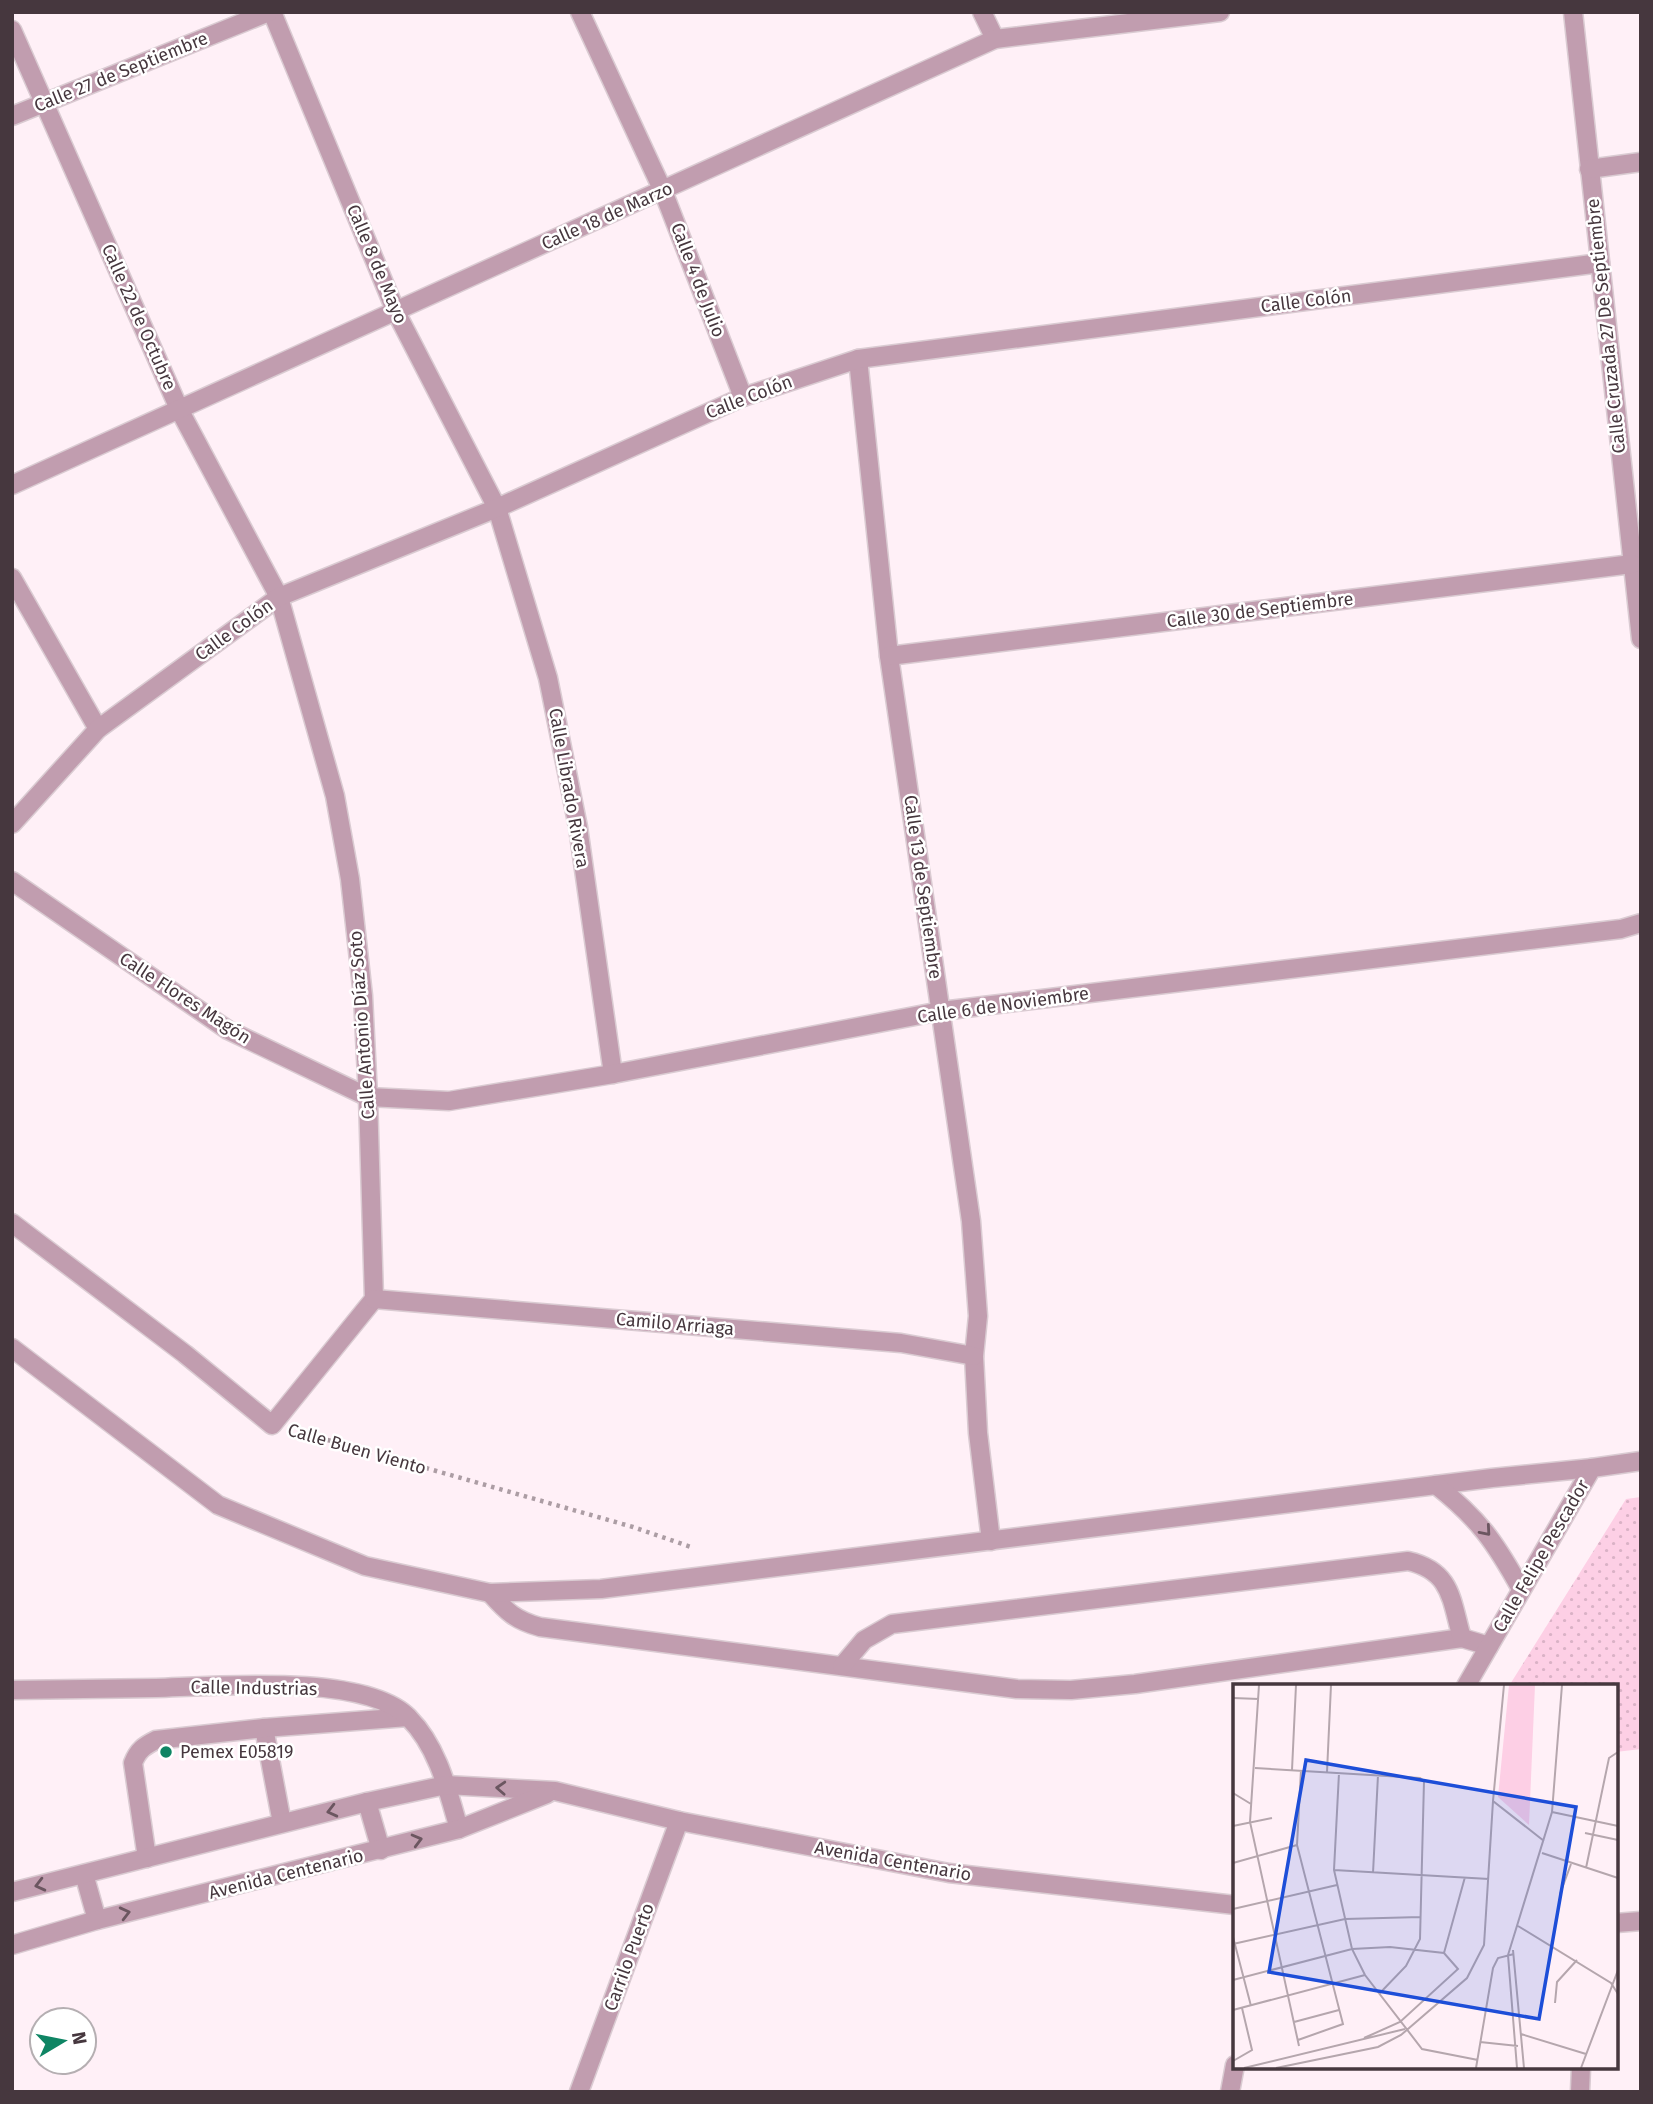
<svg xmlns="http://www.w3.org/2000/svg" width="1653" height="2104" font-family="'Fira Sans',sans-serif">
<defs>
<pattern id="green-dots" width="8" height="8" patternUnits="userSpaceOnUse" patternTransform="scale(1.75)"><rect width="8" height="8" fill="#fdcfe5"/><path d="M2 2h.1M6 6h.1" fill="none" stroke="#dab2c6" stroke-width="1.8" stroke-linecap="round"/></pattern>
</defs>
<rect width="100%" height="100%" fill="#fff0f7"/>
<path fill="url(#green-dots)" d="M1641,1497V1749L1616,1752V1686H1509L1626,1499Z"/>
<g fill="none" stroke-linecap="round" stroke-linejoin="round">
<g stroke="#dacbd2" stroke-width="21">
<g id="lane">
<path d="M490,1593C507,1612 515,1620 540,1627L1017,1689L1071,1690L1135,1684L1462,1638L1489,1646"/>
<path d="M842,1666L864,1640L892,1624L1408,1561C1452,1571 1451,1600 1462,1638"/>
<path d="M264,1728L282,1823"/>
<path d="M147,1858L133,1763C138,1750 144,1746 156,1740L264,1728L408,1717"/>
</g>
</g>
<g stroke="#dacbd2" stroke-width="21">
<g id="street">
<path d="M272,12L396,312L497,508L548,678L578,827L613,1074"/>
<path d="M580,12L663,191L743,397"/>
<path d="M982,12L995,39"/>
<path d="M1573,12L1641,639"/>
<path d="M12,30L180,411L279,597L335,796L350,879L363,996L368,1097L374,1299L272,1425L185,1354L12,1223"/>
<path d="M12,116L269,12"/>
<path d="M1589,169L1641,162"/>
<path d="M858,359L889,656L971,1221L978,1316L974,1356L978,1433L991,1541"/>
<path d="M12,485L995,39L1220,12"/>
<path d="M12,578L98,729"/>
<path d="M889,656L1632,564"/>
<path d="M12,824L98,729L279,597L497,508L743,397L858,359L1600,263"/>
<path d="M12,881L228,1030L368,1097L449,1101L613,1074L941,1011L1621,929L1641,923"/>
<path d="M374,1299L901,1343L974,1356"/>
<path d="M12,1348L218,1505L365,1566L490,1593L601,1589L1492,1478L1592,1468"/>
<path d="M1436,1485C1479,1519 1495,1542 1521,1589"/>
<path d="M1466,1686L1592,1468L1641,1461"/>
<path d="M12,1690C60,1689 108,1689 156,1688C216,1686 366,1673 409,1718C438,1747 448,1791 459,1829"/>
<path d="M367,1802L381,1850"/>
<path d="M84,1874L97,1920"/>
<path d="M12,1892L367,1802L446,1785L555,1791L679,1821L949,1873L1235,1905"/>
<path d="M1616,1923L1641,1921"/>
<path d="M12,1945L97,1920L459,1829L547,1794"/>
<path d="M579,2092L679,1821"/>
<path d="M1230,2092L1235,2065"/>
<path d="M1580,2092L1581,2067"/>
</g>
</g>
<path stroke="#ac9da4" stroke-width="4.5" stroke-dasharray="3.5 5" stroke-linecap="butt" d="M303,1433L633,1527L691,1547"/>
<use href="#lane" stroke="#c19daf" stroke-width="18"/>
<use href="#street" stroke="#c19daf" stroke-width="18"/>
</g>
<defs><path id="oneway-chevron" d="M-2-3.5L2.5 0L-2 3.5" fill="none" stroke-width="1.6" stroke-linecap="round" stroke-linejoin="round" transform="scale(1.75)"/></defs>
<g stroke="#6b5660">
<use href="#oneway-chevron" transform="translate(1486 1531) rotate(49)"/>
<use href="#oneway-chevron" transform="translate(501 1788) rotate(-177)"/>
<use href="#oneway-chevron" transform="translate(332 1811) rotate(166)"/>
<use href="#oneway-chevron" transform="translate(417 1840) rotate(-15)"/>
<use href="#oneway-chevron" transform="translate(40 1885) rotate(166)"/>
<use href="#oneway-chevron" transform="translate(125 1913) rotate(-14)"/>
</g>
<circle fill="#0f8564" stroke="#fff" stroke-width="2.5" cx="166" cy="1752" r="7"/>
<g text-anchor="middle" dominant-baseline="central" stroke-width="5" stroke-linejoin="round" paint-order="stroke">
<g font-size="18" fill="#46373e" stroke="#fff">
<text transform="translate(121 72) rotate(-22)">Calle 27 de Septiembre</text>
<text transform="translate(607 216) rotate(-24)">Calle 18 de Marzo</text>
<text transform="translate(377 264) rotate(67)">Calle 8 de Mayo</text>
<text transform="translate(698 280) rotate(69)">Calle 4 de Julio</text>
<text transform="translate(1306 301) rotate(-7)">Calle Colón</text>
<text transform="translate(139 317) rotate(66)">Calle 22 de Octubre</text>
<text transform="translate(1606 326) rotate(-96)">Calle Cruzada 27 De Septiembre</text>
<text transform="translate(749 397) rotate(-21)">Calle Colón</text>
<text transform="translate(1260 610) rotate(-7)">Calle 30 de Septiembre</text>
<text transform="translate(234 630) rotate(-36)">Calle Colón</text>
<text transform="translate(569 788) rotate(80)">Calle Librado Rivera</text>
<text transform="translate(923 887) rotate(82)">Calle 13 de Septiembre</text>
<text transform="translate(185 998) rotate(33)">Calle Flores Magón</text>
<text transform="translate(1003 1005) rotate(-8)">Calle 6 de Noviembre</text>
<text transform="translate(362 1025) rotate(-94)">Calle Antonio Díaz Soto</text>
<text transform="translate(675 1324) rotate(5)">Camilo Arriaga</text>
<text transform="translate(357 1449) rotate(16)">Calle Buen Viento</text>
<text transform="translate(1541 1556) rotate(-60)">Calle Felipe Pescador</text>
<text transform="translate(254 1688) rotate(1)">Calle Industrias</text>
<text transform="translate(893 1861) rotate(10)">Avenida Centenario</text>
<text transform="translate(286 1874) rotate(-14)">Avenida Centenario</text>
<text transform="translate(629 1957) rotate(-70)">Carrilo Puerto</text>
</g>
<g font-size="18" fill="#46373e" stroke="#fff" text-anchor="start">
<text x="180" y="1752">Pemex E05819</text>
</g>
</g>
<g transform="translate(1233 1684)">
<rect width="385" height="385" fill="#fff0f7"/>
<path d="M276,1H302L296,141L265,113Z" fill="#fdcfe5"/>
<path fill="none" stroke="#b5a6ad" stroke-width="2" d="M26,1L17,138L66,362M271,1L260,117L311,157M0,14L26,15M22,84L187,94L191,97L187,255L173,282L146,310M59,86L63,1M94,88L98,1M106,89L101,186L119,265L132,291L189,365L245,376M0,109L18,120M319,128L385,142M0,142L39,134M352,149L385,156M309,169L385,194M0,179L64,161M353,184L376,74L385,68M101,186L256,195M140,189L145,91M327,210L338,180M0,225L104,201M285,242L378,299L385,310M0,253L18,322M0,260L112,235L188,233M280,266L291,384M211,269L232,193M0,296L119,265L157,263L211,269L225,285L167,338L131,354M322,319L324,298L344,276M0,326L132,291M61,338L106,326M288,350L353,370M65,356L110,340L64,161L68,86M247,358L285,362M0,377L19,366L9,324M11,384L172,345M43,384L145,363L168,351L234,294L251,261L260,117M243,384L260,284L265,274L281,270M284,384L275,271L319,128L329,1M348,384L385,286"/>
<path fill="#1d4ed8" fill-opacity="0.15" stroke="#1d4ed8" stroke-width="3.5" d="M73,76L343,123L306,335L36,288Z"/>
<rect width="385" height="385" fill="none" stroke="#46373e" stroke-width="3.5"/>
</g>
<rect width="1653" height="2104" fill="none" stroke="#46373e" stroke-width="28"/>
<g transform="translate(63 2041) rotate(80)"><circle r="33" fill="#ffffff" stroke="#b5afb2" stroke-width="2"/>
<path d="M0-5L12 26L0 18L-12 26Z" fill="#0f8564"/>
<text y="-10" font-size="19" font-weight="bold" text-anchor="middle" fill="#46373e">N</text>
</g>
</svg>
